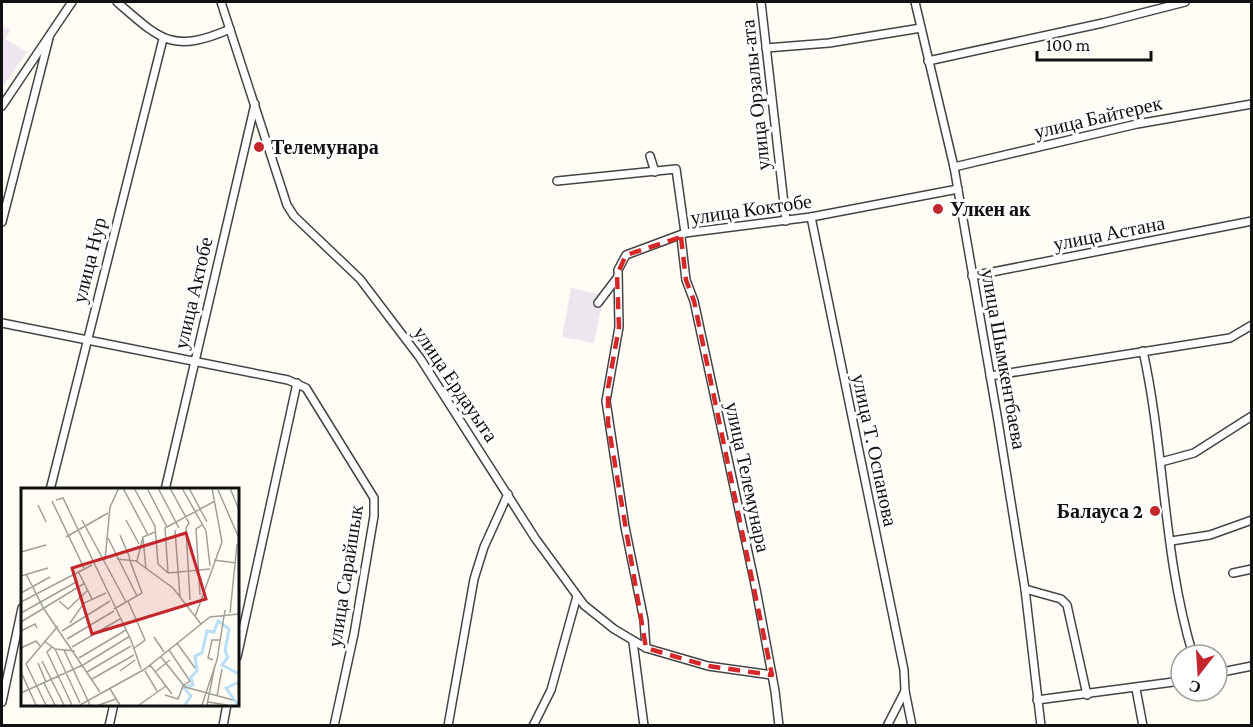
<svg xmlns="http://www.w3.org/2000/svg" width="1253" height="727" font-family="'Crimson Pro',serif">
<rect width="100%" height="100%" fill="#fffdf5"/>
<g fill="#eee6ef">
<path d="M2,26L11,30L5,39L27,52L4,85L2,83Z"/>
<path d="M571,288L604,295L594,343L562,337Z"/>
</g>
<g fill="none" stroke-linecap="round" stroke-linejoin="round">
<g stroke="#444" stroke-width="10">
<g id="street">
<path d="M117,2C161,40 172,54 230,29"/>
<path d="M221,2L287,205L294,216L360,279L420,358L535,538L584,605L614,629L646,648L708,666L772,675"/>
<path d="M761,2L786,221"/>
<path d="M915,2L954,167L998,421L1025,589L1041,726"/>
<path d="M766,48L829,43L921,28"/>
<path d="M928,61L1103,23L1185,2"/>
<path d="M2,106L72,2"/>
<path d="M650,156L655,172"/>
<path d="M954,167L1137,124L1252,104"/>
<path d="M557,181L676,169L685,233"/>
<path d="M811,217L904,670L905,691L912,726"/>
<path d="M2,222L49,38"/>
<path d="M681,237L686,280L694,301L756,589L775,691L779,726"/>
<path d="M972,276L1252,221"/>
<path d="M598,303L617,278"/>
<path d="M2,323L288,380L306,388L374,498V516L354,634L334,726"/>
<path d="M1143,351C1165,451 1163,557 1193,655"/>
<path d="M990,376L1230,338L1252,325"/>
<path d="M1161,462L1194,453L1252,416"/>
<path d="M50,490L163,39"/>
<path d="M165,490L255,104"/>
<path d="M1171,541L1210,535L1252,520"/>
<path d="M1233,573L1252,569"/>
<path d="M1025,589L1061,599L1067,605L1087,695"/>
<path d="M633,642L644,726"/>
<path d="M646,648L644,620L625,527L606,401L619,327L618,270L626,255L685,233L811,217L958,189"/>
<path d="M237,657L297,383"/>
<path d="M1217,673L1252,666"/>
<path d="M1136,689L1143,726"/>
<path d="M1037,700L1181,681"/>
<path d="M2,702L22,608"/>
<path d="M109,726L114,704"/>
<path d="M223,726L227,704"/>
<path d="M448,726L474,579L484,547L508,494"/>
<path d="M533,726L551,690L577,596"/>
<path d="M887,726L905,691"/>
</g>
</g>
<use href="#street" stroke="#fff" stroke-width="7"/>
</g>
<path fill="none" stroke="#d62828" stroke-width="4.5" stroke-dasharray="12 8" stroke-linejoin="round" d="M681,237L686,280L694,301L772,675L708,666L646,648L608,423V388L619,327L617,275L626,255Z"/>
<g fill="#c4262e" stroke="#fff" stroke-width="2">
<circle cx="259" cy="147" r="6"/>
<circle cx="938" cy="209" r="6"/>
<circle cx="1155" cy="511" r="6"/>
</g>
<g text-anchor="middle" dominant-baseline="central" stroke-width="6" stroke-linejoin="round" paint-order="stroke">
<g font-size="20" fill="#111" stroke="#fff">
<text transform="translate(755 95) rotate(-96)">улица Орзалы-ата</text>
<text transform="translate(1098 117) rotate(-13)">улица Байтерек</text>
<text transform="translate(751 209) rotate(-8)">улица Коктобе</text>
<text transform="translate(1109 233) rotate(-11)">улица Астана</text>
<text transform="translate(89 260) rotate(-76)">улица Нур</text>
<text transform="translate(193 293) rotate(-77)">улица Актобе</text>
<text transform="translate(1004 359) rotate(80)">улица Шымкентбаева</text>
<text transform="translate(456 384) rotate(56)">улица Ердауыта</text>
<text transform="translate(875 450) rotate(78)">улица Т. Оспанова</text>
<text transform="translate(748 477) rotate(78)">улица Телемунара</text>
<text transform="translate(345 576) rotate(-81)">улица Сарайшык</text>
</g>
<g font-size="20" font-weight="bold" fill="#111" stroke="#fff" text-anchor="start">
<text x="271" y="147">Телемунара</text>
<text x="950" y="209">Улкен ак</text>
<text x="1143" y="511" text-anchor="end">Балауса 2</text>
</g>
</g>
<g transform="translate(21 488)">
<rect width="218" height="218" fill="#fffdf5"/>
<path fill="none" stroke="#b9e0f7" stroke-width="3" d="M164,217L170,208L163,200L172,197L170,189L176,183L174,168L181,165L186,143L193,144L197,133L208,141L204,163L207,169L201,177L218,186M217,217L205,200L218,194"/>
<path fill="none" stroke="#a09f9a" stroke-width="1.5" d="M102,0L127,47M113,0L134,38L137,76L147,85M126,0L146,39M137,0L158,40M149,0L168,35L165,40L169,112M161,0L185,43L189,78M168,0L186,34M209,0L218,22M197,2L218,50M35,12L42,10L110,152L120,181M31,13L63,80M17,17L25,34M61,32L105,114M105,32L118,56M154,42L159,109M99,47L109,70M45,49L87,25M87,50L116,108M122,50L125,81M0,64L25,57M96,71L115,73L152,100L180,136M84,72L89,19L98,0M193,72L215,75M116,73L122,49L134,44M57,83L71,111M147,85L144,40L194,13M147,85L189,81M5,86L23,121L79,204M0,88L27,80M0,105L29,89M179,107L175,41L181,37M38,113L47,121L67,102M107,113L124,152L112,161M0,114L71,77M93,121L121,105L108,70M0,125L57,93M209,125L216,56M174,129L201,54L191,0M0,134L64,95M49,135L63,115L85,105M0,143L14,136L16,140M41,143L89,113M133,149L143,164M46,151L93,123M23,153L34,161L54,163M156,155L174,180M31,159L26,164L51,217M51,159L99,131M0,160L15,153L19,158M34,161L59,215M43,162L69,217M140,169L164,199L212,212M58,170L105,142M192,172L187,170L191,152H199M21,173L43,217M17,175L25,194M5,176L37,138M5,176L25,217M62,177L109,148M129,177L151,206M99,183L114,172M124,183L136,203M0,184L15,217M66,184L110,158M134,184L149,172M71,191L113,167M23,195L34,217M89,201L99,217M0,205L62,177M144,207L157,211L162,198L169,193L148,162M196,208L201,181M187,214L206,217M59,217L124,181L189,129L218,126M78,217L95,211M118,217L145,198M181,217L196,172L204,122M186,217L194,177"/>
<path fill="#c4262e" fill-opacity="0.15" stroke="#c4262e" stroke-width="3" d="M165,45L185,111L71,146L51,80Z"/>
<rect width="218" height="218" fill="none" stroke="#111" stroke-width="3"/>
</g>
<rect width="1253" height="727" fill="none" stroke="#111111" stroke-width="6"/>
<g transform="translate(1199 673) rotate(197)"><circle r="28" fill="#ffffff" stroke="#a0a0a0" stroke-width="1.5"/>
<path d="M0-4.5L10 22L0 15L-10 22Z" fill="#c4262e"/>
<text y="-9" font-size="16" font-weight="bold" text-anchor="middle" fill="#111111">С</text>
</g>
<path d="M1037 51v9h114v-9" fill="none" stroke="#111111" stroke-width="3"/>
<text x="1046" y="51" font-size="18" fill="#111111" stroke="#ffffff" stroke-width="4.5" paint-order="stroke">100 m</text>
</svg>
